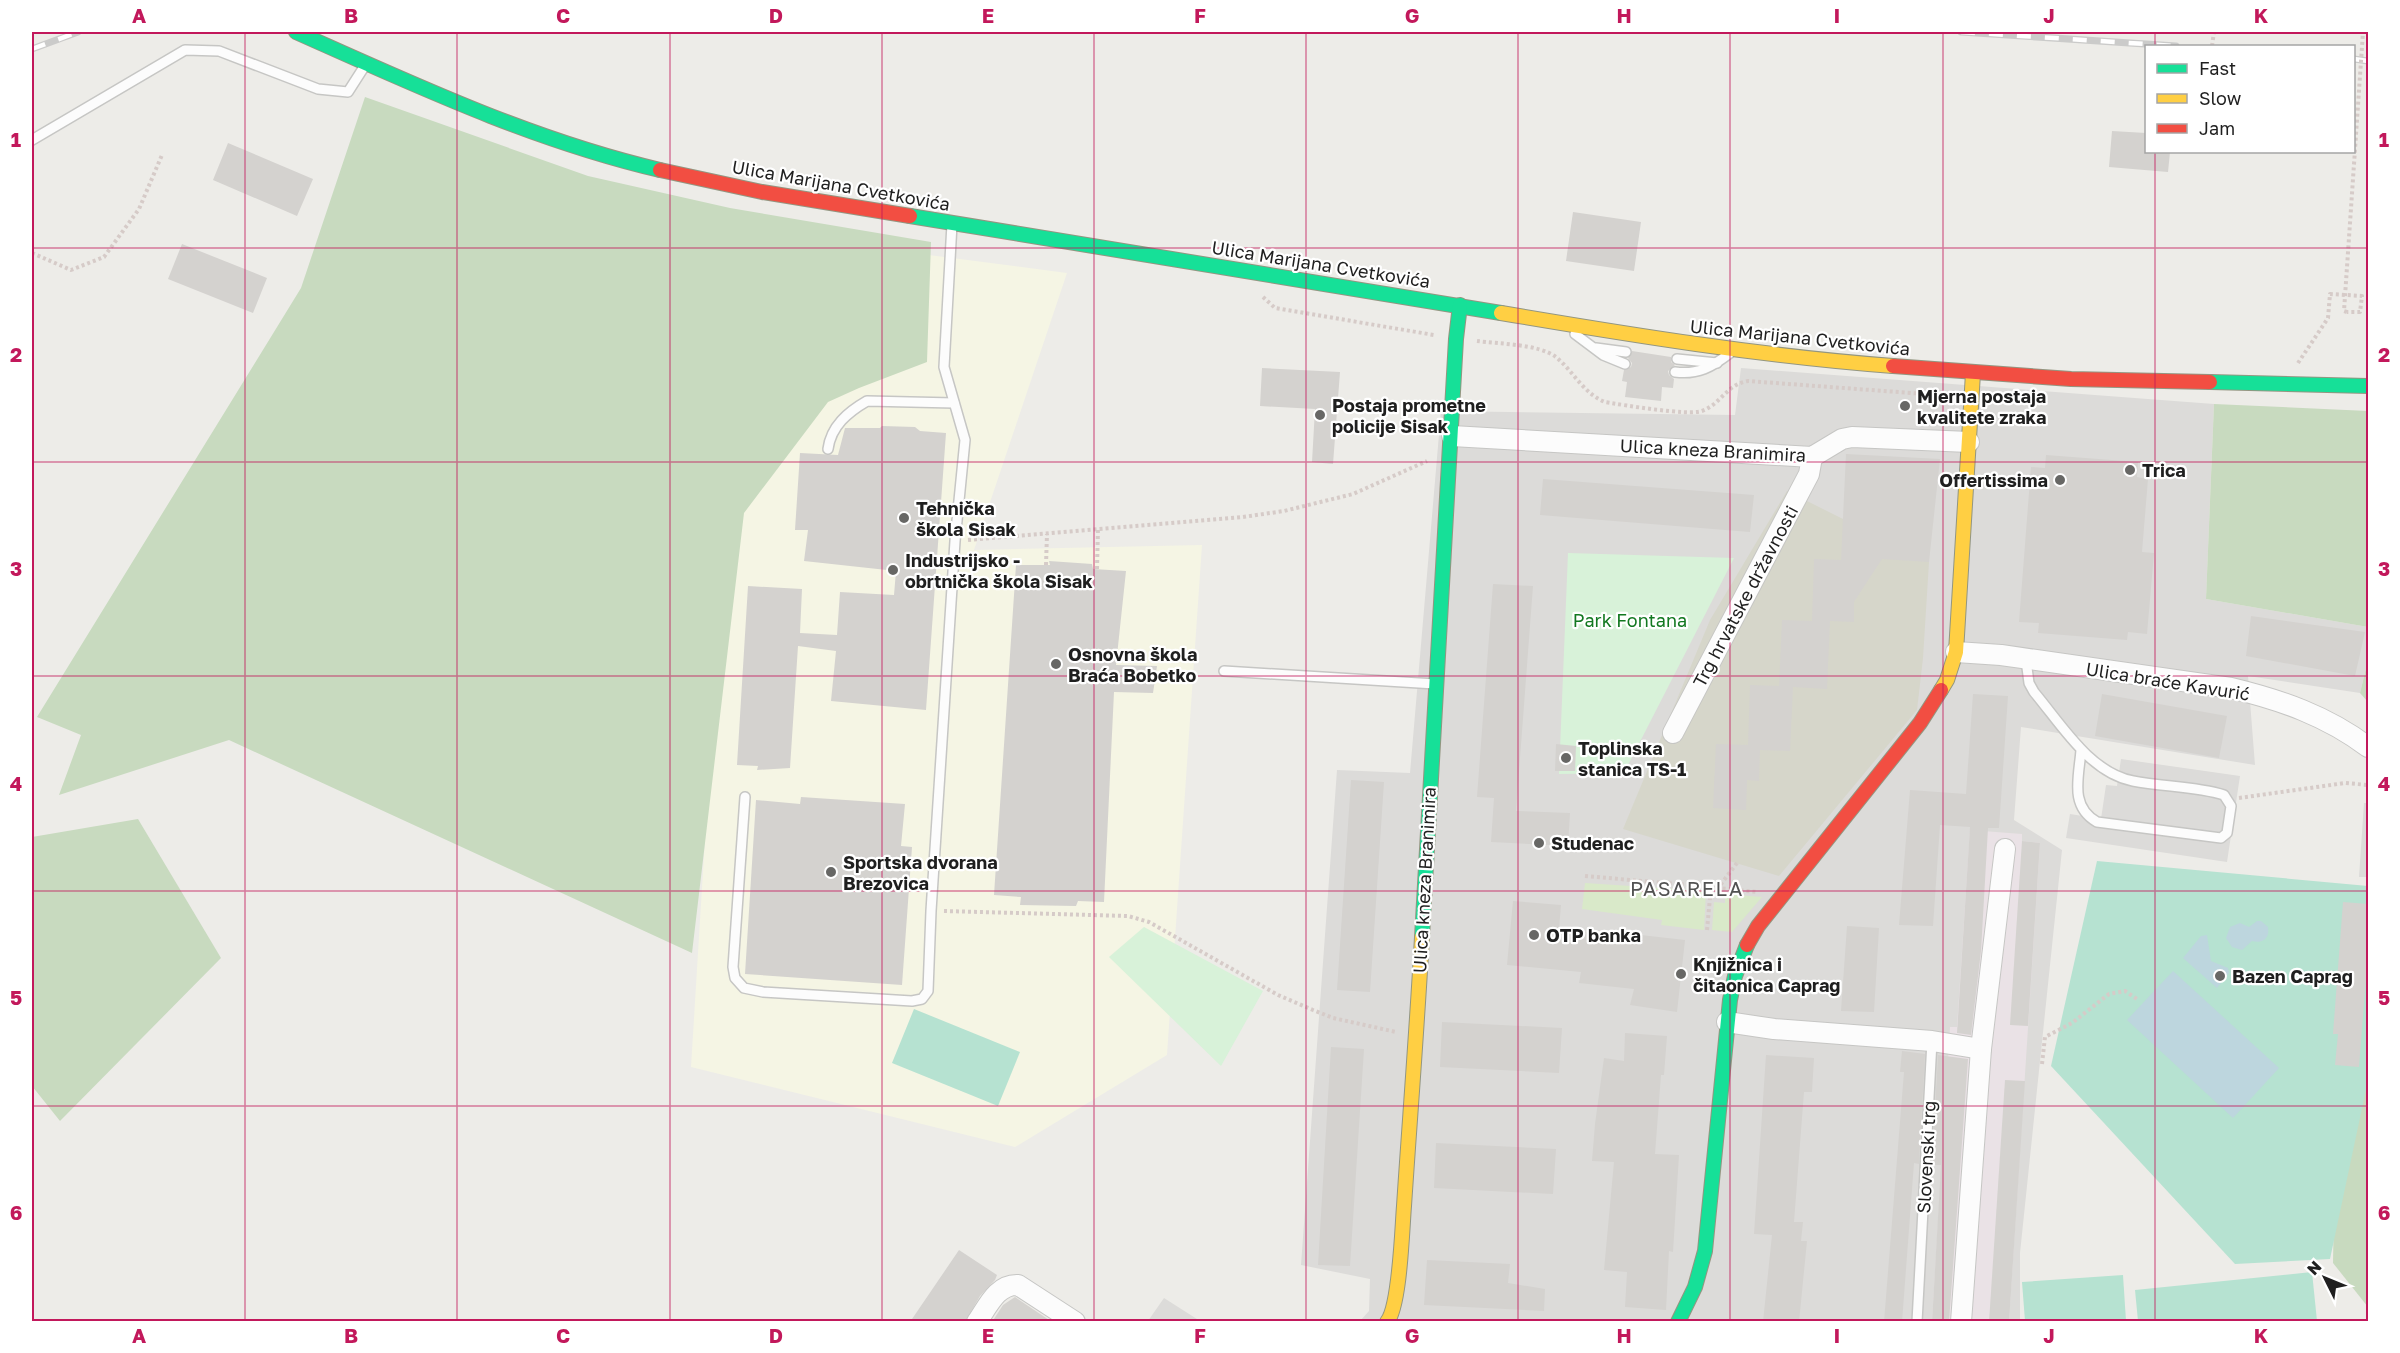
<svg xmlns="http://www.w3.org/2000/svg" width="2400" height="1353" font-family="'Golos Text',sans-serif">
<rect width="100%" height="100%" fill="#edece8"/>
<g fill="#dcdbd9">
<path d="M1741,368L2214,404L2206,599L2368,627V660L2360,693L2248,676L2255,765L2021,727L2014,820L2062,850L2020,1253V1321H1360L1369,1311L1370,1279L1301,1265L1337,770L1410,773L1441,411L1735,415Z"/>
<path d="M2121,759L2240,776L2227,862L2066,838L2070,814L2101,819L2106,785L2117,786Z"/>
<path d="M2364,803H2368V877H2359Z"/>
<path d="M1164,1298L1200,1321H1148Z"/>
</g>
<path fill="#eae2e6" d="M1970,830L2022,834V841L2040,843L2009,1321L1932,1322L1950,1027H1957Z"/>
<path fill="#f5f5e4" d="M921,254L1067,273L974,550L1202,545L1167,1055L1015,1147L691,1067L725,513Z"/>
<path fill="#d6d6ca" d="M1787,491L1929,562L1923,658L1917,710L1779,876L1623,829L1710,620Z"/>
<g fill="#d9e9c9">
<path d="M1585,883L1706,891L1704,930L1661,925L1662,920L1582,909Z"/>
<path d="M1725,894L1762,897L1732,932L1712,930L1714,902L1725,903Z"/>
</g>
<g fill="#c8dabf">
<path d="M365,97L588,176L730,208L931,242L927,362L859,388L828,402L744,513L692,953L229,740L59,795L81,735L37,717L301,288Z"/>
<path d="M2214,404L2368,411V627L2206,599Z"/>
<path d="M2368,660V702L2360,693Z"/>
<path d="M138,819L221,958L60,1121L32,1086V837Z"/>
<path d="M2368,1085V1307L2333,1263L2336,1092Z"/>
</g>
<g fill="#d8f2d9">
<path d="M1568,553L1734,558L1624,773L1559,774Z"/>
<path d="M1144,927L1263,991L1221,1066L1109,957Z"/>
</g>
<g fill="#b6e2d1">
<path d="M2097,861L2368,886V1080L2330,1259L2235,1264L2051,1066Z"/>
<path d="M914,1009L1020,1052L998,1106L892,1063Z"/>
<path d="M2312,1272L2317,1321H2138L2135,1290Z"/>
<path d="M2123,1275L2126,1321H2025L2022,1282Z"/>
</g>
<g fill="#bdd6de">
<path d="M2257,921H2261L2268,927C2270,938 2263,944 2252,941L2242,950L2232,947L2226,938L2230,927L2240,923L2249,927Z"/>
<path d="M2207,935L2211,961L2228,968L2229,973L2217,988L2183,958L2201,936Z"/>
<path d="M2173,971L2279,1068L2233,1118L2127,1020Z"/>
</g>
<g fill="#d4d2cf">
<path d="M2112,131L2146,133V152H2170L2168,172L2109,167Z"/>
<path d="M228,143L313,179L297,216L213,180Z"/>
<path d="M1573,212L1641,222L1634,271L1566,261Z"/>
<path d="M182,244L267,278L253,313L168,279Z"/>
<path d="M1632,351L1671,357V362L1675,365L1668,371L1669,375L1674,379L1673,388L1662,387L1661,401L1625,397L1627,382L1622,381L1624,370L1631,367L1632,363L1628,358Z"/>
<path d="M1262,368L1340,372L1333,464L1312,462L1315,409L1260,406Z"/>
<path d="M882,426L915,427L920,431L946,433L926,710L831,701L836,651L798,646L790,768L757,770L758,766L737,765L748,586L802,589L800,633L837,635L840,592L894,595L896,571L804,561L808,530H795L800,453L838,455L845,428H880Z"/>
<path d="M1846,454L1940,459L1929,562L1882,559L1854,602V622L1830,621L1827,689L1793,687L1790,751L1760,750L1759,781L1747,780L1746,810L1713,808L1716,744L1748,745L1750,685L1779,686L1782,620L1812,621L1814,559L1841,560Z"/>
<path d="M2046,455L2138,462L2137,477L2148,479L2142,552L2154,553L2147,634L2128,632L2127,640L2038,633L2039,623L2019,622L2031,467L2045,468Z"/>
<path d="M1543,479L1754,495L1750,532L1540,515Z"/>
<path d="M1049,561L1092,564L1093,569L1126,571L1116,665L1157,666L1153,693L1114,692L1104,902L1078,901L1076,906L1020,905L1021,897L994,895L1016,565H1050Z"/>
<path d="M1493,584L1533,586L1516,811L1570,813L1568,846L1491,842L1494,798L1477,797Z"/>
<path d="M2251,616L2365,632L2355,676L2246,656Z"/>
<path d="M1973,694L2008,696L1999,828H1988L1981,951L1971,1035L1957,1033L1970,827L1940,825L1933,926L1899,925L1910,790L1966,794Z"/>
<path d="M2102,694L2227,716L2219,758L2095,736Z"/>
<path d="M1556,744L1576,746L1575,771H1555Z"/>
<path d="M1351,780L1384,782L1370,992L1337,990Z"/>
<path d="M801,797L905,804L901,846L912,847L902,985L745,974L756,800L800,804Z"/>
<path d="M2022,841L2040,843L2028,1026L2010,1025Z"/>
<path d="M1513,901L1561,905L1559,929L1621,936L1623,933L1685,940L1677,1012L1630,1005L1634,989L1579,983L1581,972L1507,965Z"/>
<path d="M2343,902L2368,904V952L2359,1067L2335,1065L2338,1034H2333Z"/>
<path d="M1847,926L1879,928L1874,1012L1841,1011Z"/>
<path d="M1442,1022L1562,1028L1559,1073L1440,1067Z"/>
<path d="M1625,1033L1667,1036L1664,1075H1661L1655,1154L1679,1155L1673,1252L1669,1251L1666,1310L1625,1307L1627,1272L1604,1270L1614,1162L1592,1161L1595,1124L1604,1058L1624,1061Z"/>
<path d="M1331,1047L1364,1049L1350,1266L1318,1265Z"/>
<path d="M1902,1051L1925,1054L1919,1164L1914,1163L1902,1322H1884L1904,1072H1900Z"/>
<path d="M1766,1055L1814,1058L1812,1092H1804L1794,1222H1803L1801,1241H1807L1799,1322H1763L1772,1235L1754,1234Z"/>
<path d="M1938,1055L1968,1059L1949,1322H1932L1941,1165H1932Z"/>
<path d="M2005,1080L2025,1081L2009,1322H1989Z"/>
<path d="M1436,1143L1556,1149L1553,1194L1434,1188Z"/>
<path d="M959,1250L997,1275L995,1280L980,1296L965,1322H910Z"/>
<path d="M1427,1260L1510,1264L1508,1283L1545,1289L1544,1311L1424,1305Z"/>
<path d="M1015,1297L1052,1322H992L1003,1305Z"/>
</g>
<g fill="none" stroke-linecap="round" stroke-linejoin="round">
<g stroke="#c6c6c4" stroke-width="12">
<g id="lane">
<path d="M32,140L185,50L219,51L318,89L348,92L364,67"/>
<path d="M1575,334L1603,355L1625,364"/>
<path d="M1596,348L1626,352"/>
<path d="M1677,359L1717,363"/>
<path d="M1675,372C1698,375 1712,367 1730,353"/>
<path d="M828,449C831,426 848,412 867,401L954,403"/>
<path d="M2026,660L2029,683L2034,692C2061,724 2090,773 2133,781C2163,787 2196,786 2224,795L2231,806L2227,833L2221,838L2097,822C2069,806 2079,777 2081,750"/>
<path d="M1224,671L1435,684"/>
<path d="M745,797L733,967L735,978L744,988L763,992L912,1001L922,999L928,991L931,911L955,541L965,440L944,367L952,224"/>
<path d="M1917,1322L1932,1041"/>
</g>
</g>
<g stroke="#c6c6c4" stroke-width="22">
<g id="street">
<path d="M1452,436L1812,457L1842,439L1852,437L1969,442"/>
<path d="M1956,652L2001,655L2231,688C2281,700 2327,716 2368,747"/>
<path d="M1673,733L1809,474L1812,457"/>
<path d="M1727,1022L1774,1029L1932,1041L1981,1049"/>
<path d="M977,1322C988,1306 997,1284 1018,1285L1075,1322"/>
<path d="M1961,1322L1981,1049L2005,849"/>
</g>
</g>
<g stroke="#939681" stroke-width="16">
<g id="fast">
<path d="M296,32C415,85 532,140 660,170"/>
<path d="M910,216L1501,313"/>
<path d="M2210,382L2368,386"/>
<path d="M1422,937L1456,339L1460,305"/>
<path d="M1678,1322L1695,1287L1705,1251L1730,1000L1735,976L1747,945"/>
</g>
</g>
<g stroke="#939681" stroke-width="16">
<g id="slow">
<path d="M1501,313C1631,335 1761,356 1893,366"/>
<path d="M1941,690L1947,680L1956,652L1973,373"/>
<path d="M1387,1322C1400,1306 1402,1230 1404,1206C1410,1116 1417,1027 1422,937"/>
</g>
</g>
<g stroke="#939681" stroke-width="16">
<g id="jam">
<path d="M660,170L762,192L910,216"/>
<path d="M1893,366L2071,379L2210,382"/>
<path d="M1747,945L1758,926L1920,723L1941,690"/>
</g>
</g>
<g stroke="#d6cbc8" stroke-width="4" stroke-dasharray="3 3" stroke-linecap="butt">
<path d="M2212,46L2214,32"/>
<path d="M32,253L71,270L104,257L139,209L162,155"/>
<path d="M1263,297L1275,308L1434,335"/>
<path d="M1477,341C1499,344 1539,344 1556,357C1573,371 1584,394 1605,402C1623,405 1688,416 1702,411C1721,404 1727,384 1748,381L1939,395L1940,390"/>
<path d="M2298,363L2328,318L2330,294L2362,296L2360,312H2347"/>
<path d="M968,540L1243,517L1284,511L1353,494L1427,461"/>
<path d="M1046,565L1047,534"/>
<path d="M1097,569L1098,528"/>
<path d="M2239,798L2345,783L2368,785"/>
<path d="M1737,863L1718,888L1757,892"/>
<path d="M1585,876L1711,887"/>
<path d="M944,911L1128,916L1149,922L1278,995L1313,1010L1333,1018L1396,1032"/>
<path d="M1707,930L1711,887L1718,888"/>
<path d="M2042,1064L2045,1037L2072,1023L2109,994L2125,991L2137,999"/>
</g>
<use href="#lane" stroke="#fcfcfc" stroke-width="9"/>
<use href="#street" stroke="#fcfcfc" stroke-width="20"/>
<use href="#fast" stroke="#16e098" stroke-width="14"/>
<use href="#slow" stroke="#ffcf43" stroke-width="14"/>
<use href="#jam" stroke="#f24e42" stroke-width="14"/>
<g stroke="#cbcbca" stroke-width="7">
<g id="rail">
<path d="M1961,32L2176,46"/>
<path d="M32,49L78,32"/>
<path d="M2354,59L2368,61"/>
</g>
</g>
<use href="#rail" stroke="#fff" stroke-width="4.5" stroke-dasharray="14" stroke-linecap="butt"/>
<path stroke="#d6cbc8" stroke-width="4" stroke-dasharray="3 3" stroke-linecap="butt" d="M2347,312L2344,311L2363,32"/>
</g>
<path fill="none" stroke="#c2185b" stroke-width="1.5" stroke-opacity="0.55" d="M245,32V1322M457,32V1322M670,32V1322M882,32V1322M1094,32V1322M1306,32V1322M1518,32V1322M1730,32V1322M1943,32V1322M2155,32V46M2155,152V1322M32,248H2368M32,462H2368M32,676H2368M32,891H2368M32,1106H2368"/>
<g fill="#676765" stroke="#fff" stroke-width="2">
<circle cx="1905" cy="406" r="6"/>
<circle cx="1320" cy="415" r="6"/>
<circle cx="2130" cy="470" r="6"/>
<circle cx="2060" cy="480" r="6"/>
<circle cx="904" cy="518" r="6"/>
<circle cx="893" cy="570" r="6"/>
<circle cx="1056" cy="664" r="6"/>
<circle cx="1566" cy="758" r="6"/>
<circle cx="1539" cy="843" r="6"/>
<circle cx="831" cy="872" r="6"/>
<circle cx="1534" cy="935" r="6"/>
<circle cx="1681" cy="974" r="6"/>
<circle cx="2220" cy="976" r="6"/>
</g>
<g text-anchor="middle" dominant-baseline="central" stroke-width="4.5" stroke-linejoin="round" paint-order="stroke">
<g font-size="18" fill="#1f1f1f" stroke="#fff">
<text transform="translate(841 185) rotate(10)">Ulica Marijana Cvetkovića</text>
<text transform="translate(1321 264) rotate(9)">Ulica Marijana Cvetkovića</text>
<text transform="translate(1800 337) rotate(6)">Ulica Marijana Cvetkovića</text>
<text transform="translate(1713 450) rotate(3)">Ulica kneza Branimira</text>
<text transform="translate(1745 596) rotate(-62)">Trg hrvatske državnosti</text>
<text transform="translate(2168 681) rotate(9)">Ulica braće Kavurić</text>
<text transform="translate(1424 880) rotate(-87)">Ulica kneza Branimira</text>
<text transform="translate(1926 1157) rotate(-87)">Slovenski trg</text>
</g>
<g font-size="18" font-weight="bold" fill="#1f1f1f" stroke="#fff" text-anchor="start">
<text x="1917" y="396">Mjerna postaja<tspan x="1917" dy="21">kvalitete zraka</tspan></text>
<text x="1332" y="405">Postaja prometne<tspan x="1332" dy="21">policije Sisak</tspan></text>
<text x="2142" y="470">Trica</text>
<text x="2048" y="480" text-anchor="end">Offertissima</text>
<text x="916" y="508">Tehnička<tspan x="916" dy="21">škola Sisak</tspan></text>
<text x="905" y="560">Industrijsko -<tspan x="905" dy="21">obrtnička škola Sisak</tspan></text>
<text x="1068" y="654">Osnovna škola<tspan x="1068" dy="21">Braća Bobetko</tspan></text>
<text x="1578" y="748">Toplinska<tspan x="1578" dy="21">stanica TS-1</tspan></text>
<text x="1551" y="843">Studenac</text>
<text x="843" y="862">Sportska dvorana<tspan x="843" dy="21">Brezovica</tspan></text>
<text x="1546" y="935">OTP banka</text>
<text x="1693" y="964">Knjižnica i<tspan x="1693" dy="21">čitaonica Caprag</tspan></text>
<text x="2232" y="976">Bazen Caprag</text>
</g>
<g font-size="18" fill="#127820" stroke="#fff">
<text x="1630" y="620">Park Fontana</text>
</g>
<g font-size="20" letter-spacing="1.5" fill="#525252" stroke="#fff">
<text x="1687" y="888">PASARELA</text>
</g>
</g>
<rect width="2400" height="1353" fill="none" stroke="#ffffff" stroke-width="66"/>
<rect x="2145" y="45" width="210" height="108" fill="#ffffff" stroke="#a5a5a5" stroke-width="1.5"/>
<rect x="2157" y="64" width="30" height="9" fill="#16e098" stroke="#a5a5a5" stroke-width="1.5"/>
<text x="2199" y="75" font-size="18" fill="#1f1f1f">Fast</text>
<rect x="2157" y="94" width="30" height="9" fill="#ffcf43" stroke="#a5a5a5" stroke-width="1.5"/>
<text x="2199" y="105" font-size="18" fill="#1f1f1f">Slow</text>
<rect x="2157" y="124" width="30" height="9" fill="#f24e42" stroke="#a5a5a5" stroke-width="1.5"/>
<text x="2199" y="135" font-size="18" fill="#1f1f1f">Jam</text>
<g transform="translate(2325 1278) rotate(313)" stroke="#ffffff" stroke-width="4.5" paint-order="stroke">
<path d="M0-4.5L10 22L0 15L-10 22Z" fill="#1f1f1f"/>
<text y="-9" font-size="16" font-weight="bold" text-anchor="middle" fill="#1f1f1f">N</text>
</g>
<rect x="33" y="33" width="2334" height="1287" fill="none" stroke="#c2185b" stroke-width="2"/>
<g font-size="20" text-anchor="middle" font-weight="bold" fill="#c2185b">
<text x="139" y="23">A</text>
<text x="351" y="23">B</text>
<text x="563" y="23">C</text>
<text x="776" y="23">D</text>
<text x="988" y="23">E</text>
<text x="1200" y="23">F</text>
<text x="1412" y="23">G</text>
<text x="1624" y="23">H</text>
<text x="1837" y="23">I</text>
<text x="2049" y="23">J</text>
<text x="2261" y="23">K</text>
<text x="16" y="147">1</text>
<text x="2384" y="147">1</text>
<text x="16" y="362">2</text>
<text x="2384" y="362">2</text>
<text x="16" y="576">3</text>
<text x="2384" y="576">3</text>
<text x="16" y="791">4</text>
<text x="2384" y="791">4</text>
<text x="16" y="1005">5</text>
<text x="2384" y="1005">5</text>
<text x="16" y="1220">6</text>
<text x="2384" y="1220">6</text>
<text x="139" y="1343">A</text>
<text x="351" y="1343">B</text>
<text x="563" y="1343">C</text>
<text x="776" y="1343">D</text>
<text x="988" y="1343">E</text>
<text x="1200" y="1343">F</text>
<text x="1412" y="1343">G</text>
<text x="1624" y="1343">H</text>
<text x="1837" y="1343">I</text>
<text x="2049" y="1343">J</text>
<text x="2261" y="1343">K</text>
</g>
</svg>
